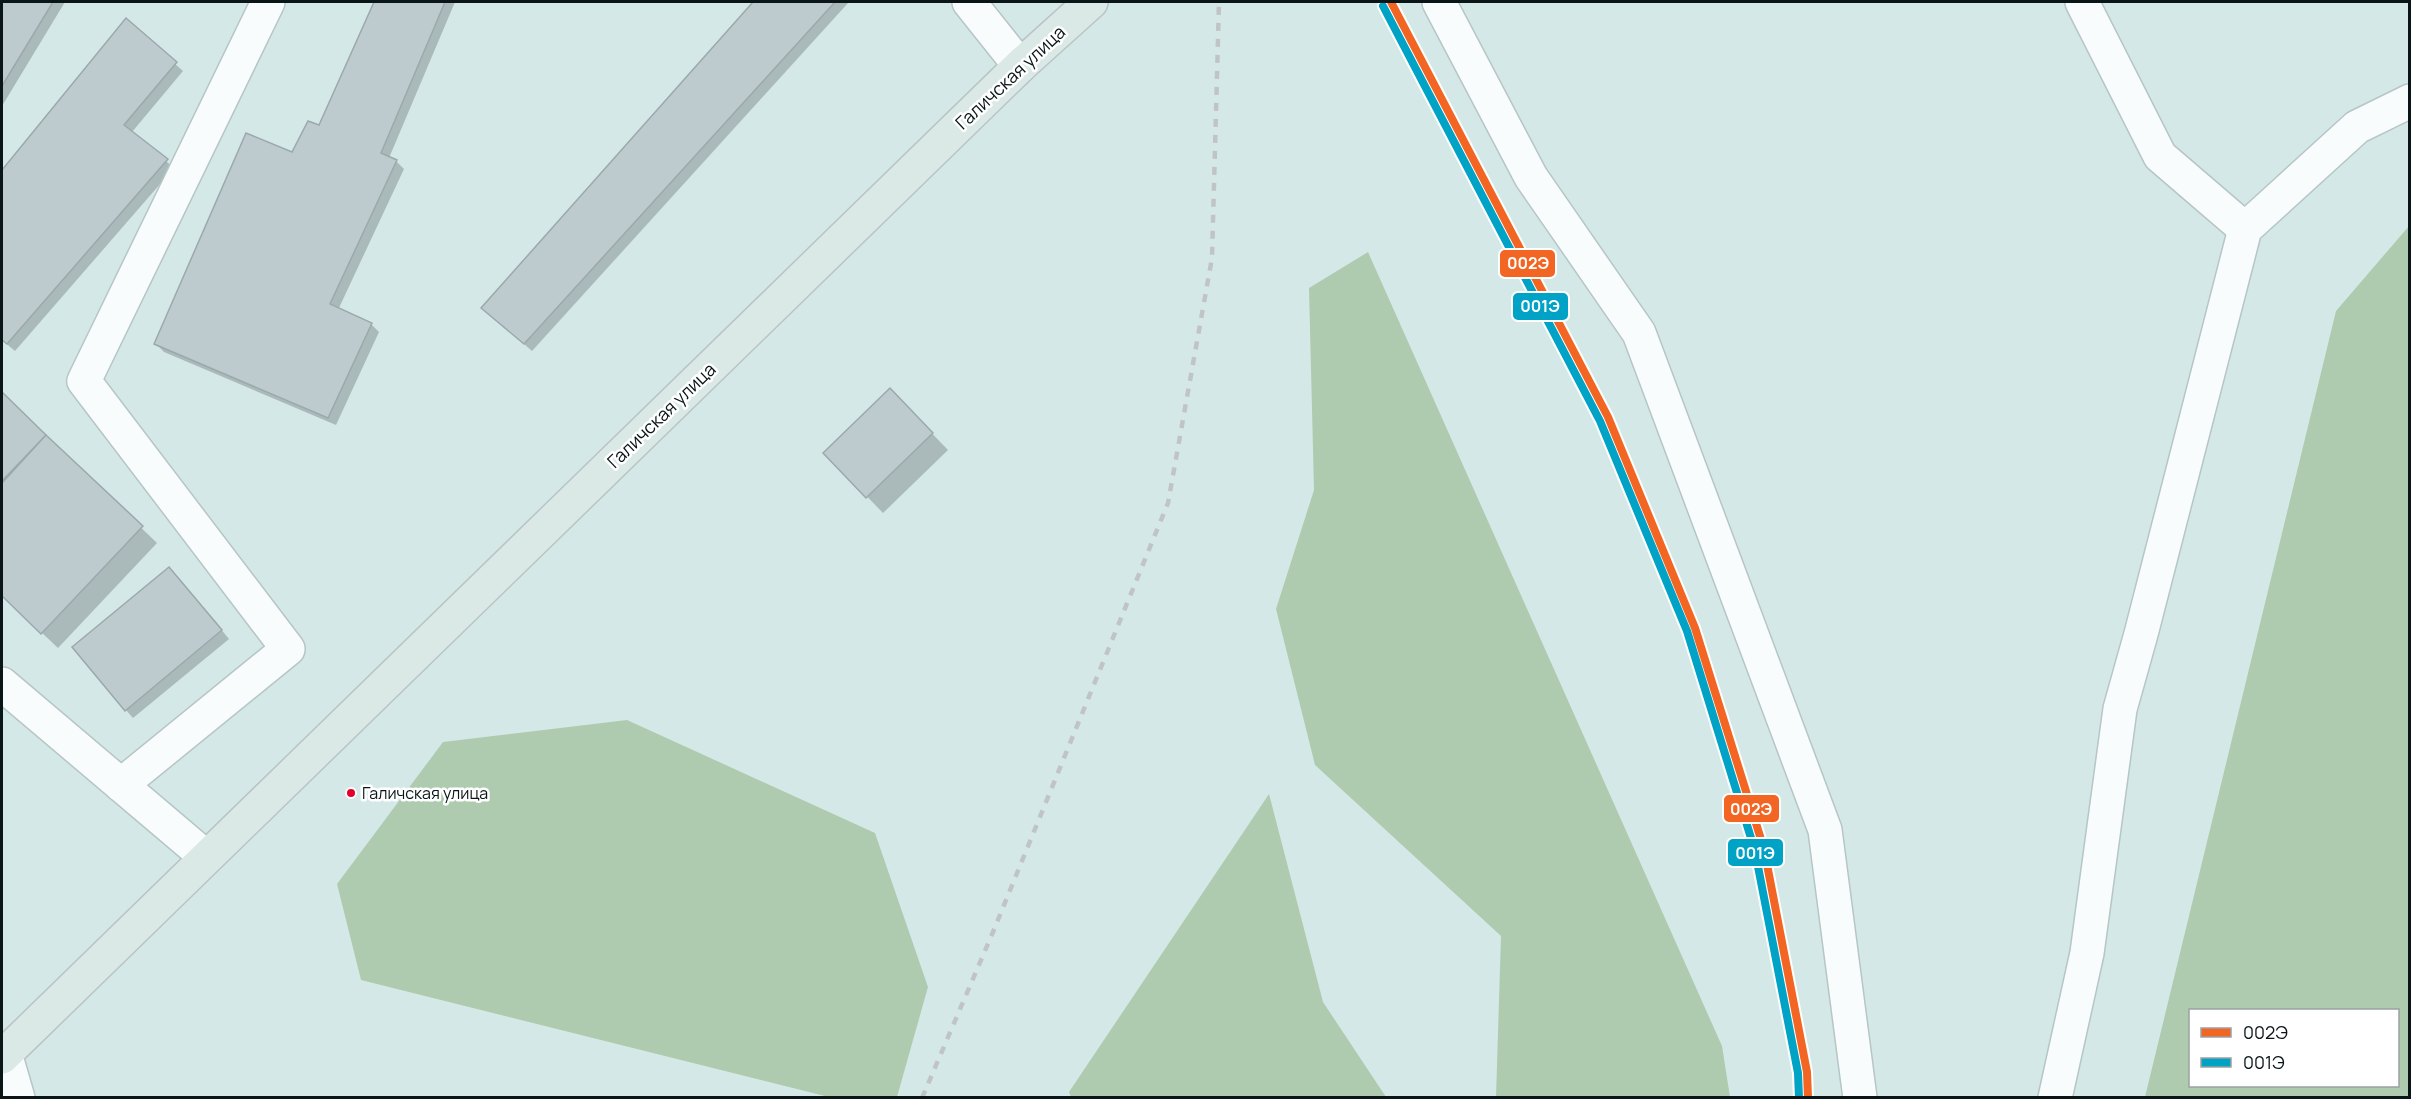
<svg xmlns="http://www.w3.org/2000/svg" width="2411" height="1099" font-family="Manrope,sans-serif">
<rect width="100%" height="100%" fill="#d5e8e8"/>
<g fill="#aecbb0" fill-rule="evenodd">
<path d="M2409,226V1097H2145L2336,311ZM2190,1010H2398V1086H2190Z"/>
<path d="M1368,252L1722,1046L1730,1097H1496L1501,936L1315,765L1276,609L1314,490L1309,288Z"/>
<path d="M627,720L875,833L928,987L897,1097H829L361,980L337,884L443,742Z"/>
<path d="M1269,794L1323,1002L1386,1097H1071L1069,1092Z"/>
</g>
<g fill="#0003">
<path d="M2,2H65L2,106Z"/>
<path d="M376,2H455L389,158L396,161L404,169L338,310L371,324L379,332L336,425L164,352L156,344L293,154L320,127Z"/>
<path d="M755,2H849L532,351L483,308Z"/>
<path d="M126,21L183,71L132,132L174,168L15,351L2,340V172Z"/>
<path d="M890,390L948,450L883,513L825,453Z"/>
<path d="M2,394L157,543L58,648L2,595Z"/>
<path d="M177,576L229,639L133,718L126,710Z"/>
</g>
<g fill="#bdcbce" stroke="#9ca9ac" stroke-width="1.5">
<path d="M2,2H53L2,86Z"/>
<path d="M374,2H445L381,153L397,160L330,304L372,323L328,418L154,344L246,133L292,152L308,121L319,125Z"/>
<path d="M753,2H835L524,344L481,308Z"/>
<path d="M126,18L177,62L124,125L168,159L7,344L2,340V170Z"/>
<path d="M890,388L933,433L866,498L823,453Z"/>
<path d="M2,392L46,435L2,481Z"/>
<path d="M46,435L143,526L41,634L2,596V483Z"/>
<path d="M169,567L222,630L125,711L72,647Z"/>
</g>
<g fill="none" stroke-linecap="round" stroke-linejoin="round">
<g stroke="#b6c5c5" stroke-width="36">
<g id="minor">
<path d="M969,2L1020,66"/>
<path d="M1439,2L1531,177L1639,333L1825,830L1860,1098"/>
<path d="M2082,2L2160,156L2245,229"/>
<path d="M2,684L206,857"/>
<path d="M121,785L288,649L84,381L268,2"/>
<path d="M5,1053L18,1098"/>
<path d="M2055,1098L2087,953L2120,709L2141,634L2245,229L2357,127L2410,101"/>
</g>
</g>
<g stroke="#bac4c4" stroke-width="36">
<path id="major" d="M2,1057L1020,66L1091,2"/>
</g>
<use href="#minor" stroke="#f9fcfc" stroke-width="33"/>
<use href="#major" stroke="#dae9e5" stroke-width="33"/>
<path stroke="#c0c4c4" stroke-width="4.5" stroke-dasharray="8 8" stroke-linecap="butt" d="M922,1098L993,932L1168,503L1212,258L1219,2"/>
<g stroke="#fff" stroke-width="12">
<path id="rail-1" d="M1391,2L1608,417L1695,628L1764,849L1807,1072L1808,1098"/>
</g>
<g stroke="#fff" stroke-width="12">
<path id="rail-2" d="M1383,6L1600,421L1687,631L1755,851L1798,1073L1799,1098"/>
</g>
<use href="#rail-1" stroke="#f26522" stroke-width="8"/>
<use href="#rail-2" stroke="#00a2c5" stroke-width="8"/>
</g>
<circle fill="#e4002b" stroke="#fff" stroke-width="2" cx="351" cy="793" r="5"/>
<g text-anchor="middle" dominant-baseline="central" stroke-width="5" stroke-linejoin="round" paint-order="stroke">
<g font-size="16" fill="#091516" stroke="#fff" text-anchor="start">
<text x="362" y="793">Галичская улица</text>
</g>
<g font-size="18" fill="#091516" stroke="#fff">
<text transform="translate(1010 77) rotate(-43)">Галичская улица</text>
<text transform="translate(661 415) rotate(-44)">Галичская улица</text>
</g>
</g>
<g stroke="#fff" stroke-width="2">
<rect x="1499" y="249" width="57" height="29" rx="6" fill="#f26522"/>
<rect x="1512" y="292" width="57" height="29" rx="6" fill="#00a2c5"/>
<rect x="1723" y="794" width="57" height="29" rx="6" fill="#f26522"/>
<rect x="1727" y="838" width="57" height="29" rx="6" fill="#00a2c5"/>
</g>
<g font-size="16" text-anchor="middle" font-weight="bold" fill="#fff">
<text x="1528" y="269">002Э</text>
<text x="1540" y="312">001Э</text>
<text x="1751" y="815">002Э</text>
<text x="1755" y="859">001Э</text>
</g>
<rect width="2411" height="1099" fill="none" stroke="#091516" stroke-width="6"/>
<rect x="2189" y="1009" width="210" height="78" fill="#ffffff" stroke="#9da1a2" stroke-width="1.5"/>
<rect x="2201" y="1028" width="30" height="9" fill="#f26522" stroke="#9da1a2" stroke-width="1.5"/>
<text x="2243" y="1039" font-size="18" fill="#091516">002Э</text>
<rect x="2201" y="1058" width="30" height="9" fill="#00a2c5" stroke="#9da1a2" stroke-width="1.5"/>
<text x="2243" y="1069" font-size="18" fill="#091516">001Э</text>
</svg>
